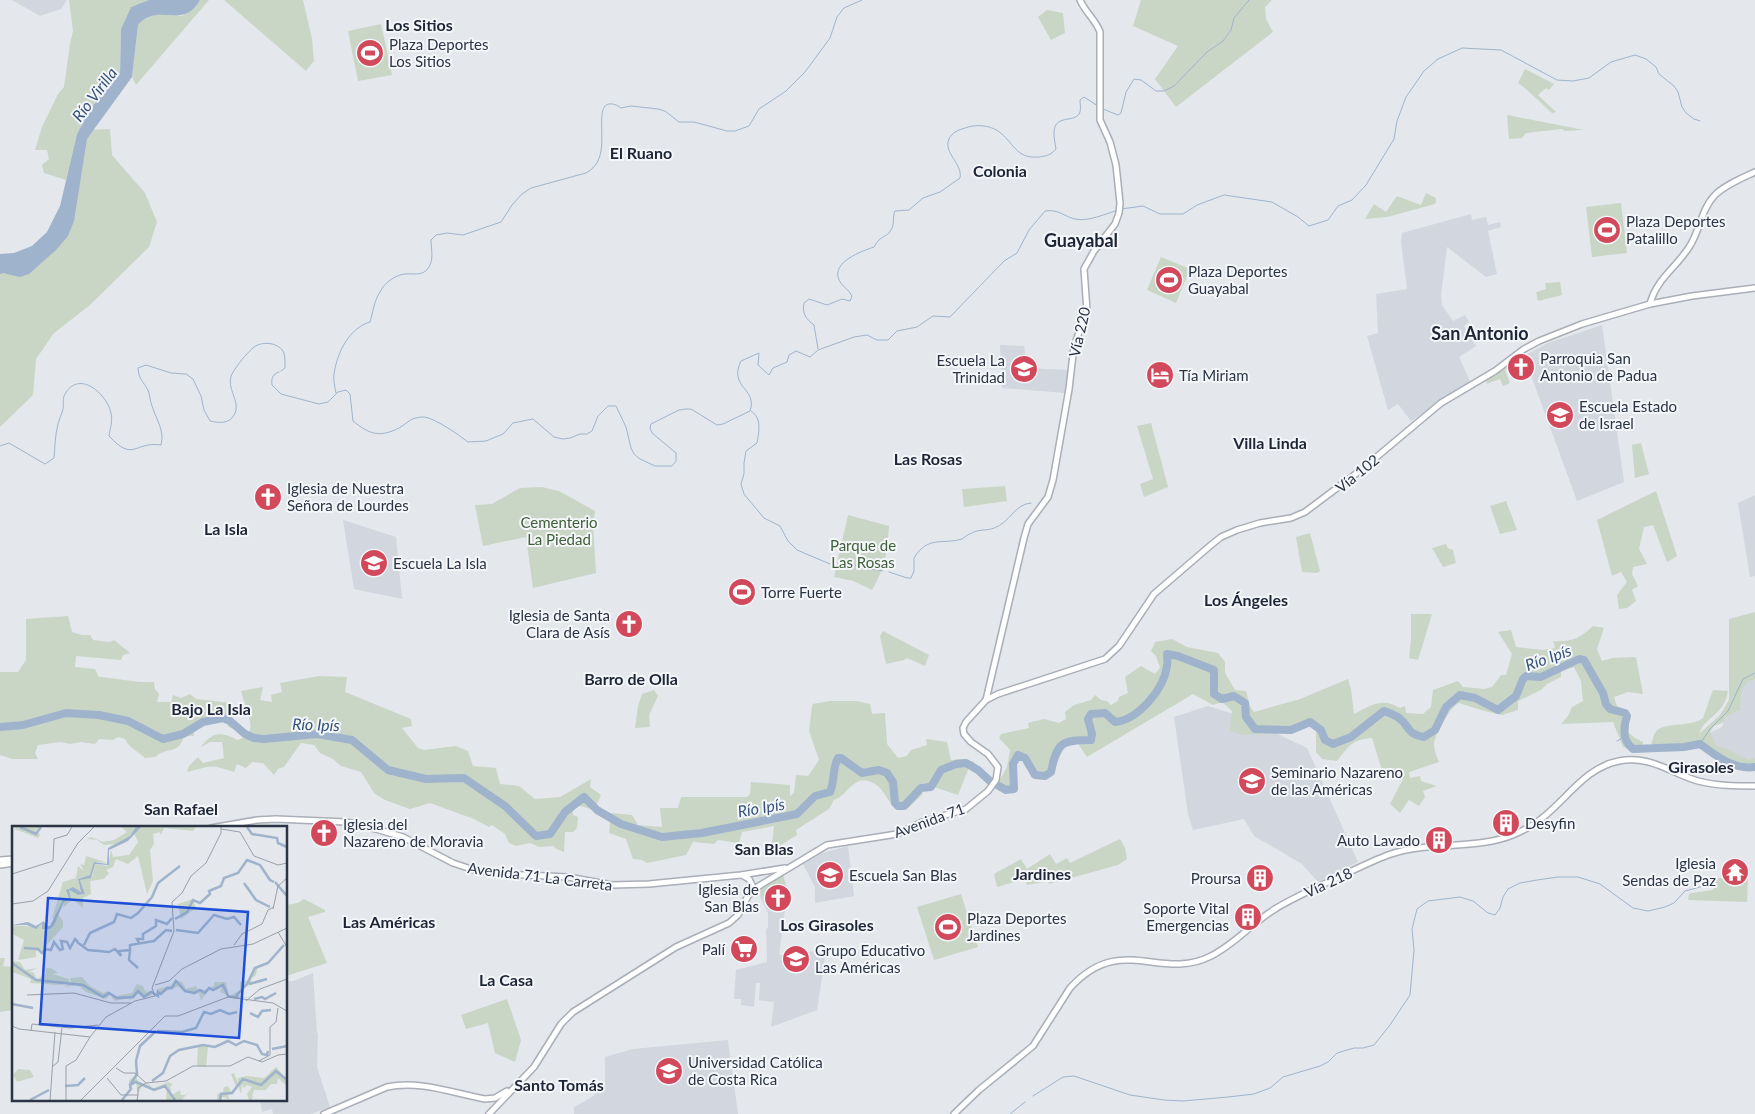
<svg xmlns="http://www.w3.org/2000/svg" width="1755" height="1114" font-family="Lato,sans-serif">
<rect width="100%" height="100%" fill="#e4e7ec"/>
<g fill="#d2d6de">
<path d="M12,0H67L61,9L40,16Z"/>
<path d="M1471,214L1472,220L1486,217L1488,225L1500,222L1501,227L1488,231L1497,274L1486,277L1447,247L1441,295L1442,305L1453,321L1465,315L1469,322L1464,326L1476,346L1459,357L1470,381L1411,421L1398,404L1388,410L1367,336L1378,333L1376,294L1407,289L1401,242L1402,233Z"/>
<path d="M1602,325L1624,482L1577,501L1524,356L1548,343Z"/>
<path d="M1000,345L1024,346L1027,368L1067,370L1065,393L1002,388Z"/>
<path d="M1755,495V576L1750,577L1738,503Z"/>
<path d="M343,520L396,537L402,599L354,589Z"/>
<path d="M1755,679V762H1738L1712,744L1709,733L1722,727L1725,717L1740,710L1742,689L1748,682Z"/>
<path d="M1208,706L1240,716L1307,748L1358,862L1318,882L1302,864L1254,836L1244,819L1193,830L1188,814L1174,717Z"/>
<path d="M848,846L854,896L815,903V887L803,864L822,853Z"/>
<path d="M759,890L769,909L786,901L779,955L826,950L817,1010L771,1027L774,1002L759,1000L760,983H756L754,1007L741,1005V999H734L736,970L767,962L766,929L768,928V913L757,891Z"/>
<path d="M313,973L317,1033L313,1034L318,1033L317,1067L330,1107L311,1114H273L272,1109L262,1112L260,1100H286V981H293Z"/>
<path d="M728,1040L738,1114H574V1107L589,1099L601,1090L605,1084V1057L633,1049Z"/>
</g>
<g fill="#c9d6c5">
<path d="M69,0H149L131,7L121,29L120,74L91,108L77,134L66,180L44,173L42,165L49,159L47,150H35L42,127L58,94L64,87L70,44L73,31Z"/>
<path d="M200,0H209L136,85L132,77L138,25C148,12 167,13 182,16L196,7Z"/>
<path d="M224,0H303L312,39L314,61L306,71Z"/>
<path d="M1141,0H1272L1265,7L1266,19L1273,32L1176,107L1155,79L1178,46L1133,26Z"/>
<path d="M1047,10L1063,13L1065,33L1051,40L1038,17Z"/>
<path d="M381,24L392,75L358,81L348,31Z"/>
<path d="M1525,69L1554,84L1549,90L1546,88L1538,95L1556,112L1552,113C1540,103 1531,92 1518,83Z"/>
<path d="M1507,115L1584,130L1565,131L1562,129L1526,133L1522,138L1509,139Z"/>
<path d="M110,129L112,155L145,193L157,222L149,247L90,305L54,333L36,359L33,395L0,427V264L52,237L87,130Z"/>
<path d="M1426,193L1436,198V202L1435,204L1387,217L1365,219L1374,204L1386,212L1397,196L1421,205Z"/>
<path d="M1621,203L1627,253L1592,257L1586,207Z"/>
<path d="M1161,257L1190,269L1176,303L1147,290Z"/>
<path d="M1560,282L1562,295L1538,301L1536,292L1546,289L1545,283Z"/>
<path d="M1524,356L1525,359L1522,360L1523,363L1505,370L1510,383L1503,386L1500,379L1487,384L1486,381Z"/>
<path d="M1151,423L1168,487L1144,497L1140,484L1153,479L1137,426Z"/>
<path d="M1641,443L1649,474L1635,478L1632,445Z"/>
<path d="M1005,486L1007,501L964,507L962,489Z"/>
<path d="M542,487L559,491L595,511L593,526L596,573L533,588L526,537L483,546L475,505L492,504L520,488Z"/>
<path d="M1656,491L1677,556L1667,562L1653,525L1644,527L1639,549L1647,564L1633,567L1632,574L1638,586L1632,590L1636,601L1627,608L1619,609L1617,595L1627,582L1621,572L1612,576L1597,520Z"/>
<path d="M1506,501L1517,530L1500,534L1490,506Z"/>
<path d="M848,515L889,526C887,553 886,566 872,590L853,581L834,577Z"/>
<path d="M1310,533L1320,571L1317,573L1302,572L1296,537Z"/>
<path d="M1446,544L1448,548L1453,550L1456,563L1443,567L1432,548Z"/>
<path d="M1755,612V679L1748,682L1742,689L1740,710L1725,717L1724,722L1714,726L1710,732L1717,747H1722L1749,760L1755,758V767C1744,769 1730,765 1721,759C1714,754 1710,749 1701,747C1696,746 1690,748 1685,749C1673,749 1662,749 1650,751C1652,746 1651,740 1655,733C1662,721 1690,728 1703,718L1713,690L1728,691C1724,716 1706,715 1699,734L1720,715L1729,700V619Z"/>
<path d="M1411,614H1432L1418,660L1409,658L1411,640Z"/>
<path d="M68,616L72,632L82,635H90L93,640L110,642L114,640L130,653L123,655L121,660L76,656L75,667L95,669L99,677C118,678 135,683 154,682L155,689L159,694L157,702H171L173,695L181,698L190,694L196,699L231,703L230,716L235,730L229,727L224,720L212,718L194,732V736H184C178,756 167,746 155,757L145,758C139,752 128,747 125,739L118,737L113,740L99,739L95,744L81,742L70,744L60,742L38,745L35,753L38,759H12L0,755V672H18L26,660V619Z"/>
<path d="M1593,626L1604,628L1597,649L1602,661L1612,658L1636,657L1643,694L1628,692L1614,697L1617,706L1627,710L1629,714V733L1635,738L1643,742V751L1623,747L1613,722L1561,724L1568,716L1572,707L1583,701L1581,681L1574,667L1561,671V677L1547,684L1541,690L1518,701V710L1502,715L1484,711L1459,703C1450,707 1434,735 1434,745C1434,750 1437,757 1439,762L1409,772L1410,778L1420,776L1421,781L1437,786L1423,791L1425,797L1419,806L1409,800L1400,813L1390,804L1403,779L1384,777L1372,738C1352,739 1349,746 1337,761L1322,759L1316,752V730L1310,725L1288,733L1244,735L1230,731L1232,711L1222,702L1213,705L1193,694L1087,757L1077,742L1065,745L1060,756L1045,774L1037,773L1027,757L1018,754C1009,766 1014,777 1010,791L1003,793L996,787L1007,767L1010,750L999,738L1001,734L1029,728L1028,723L1044,719L1059,723L1066,719L1065,712L1074,705L1091,700L1095,695L1101,700L1107,701L1111,705L1118,701L1119,697L1128,693L1125,677L1141,666L1155,674L1160,668L1156,656L1151,651L1155,642L1172,639L1187,647L1218,653L1225,662V673L1235,690L1246,691L1250,706L1254,712L1300,699L1348,679L1351,689L1354,714C1371,705 1382,697 1400,708L1405,706L1406,713L1423,714L1431,707L1433,690L1458,681L1463,687L1484,689L1492,687L1501,675H1506L1512,654L1498,632L1511,630L1516,647L1543,650L1555,648L1553,641C1571,642 1579,639 1593,626Z"/>
<path d="M883,631L929,655L925,666L907,658L904,660L886,664L880,636Z"/>
<path d="M319,676L347,677L345,692L411,719L412,726L402,728L418,748L424,750L456,746L468,751L473,766L496,768L500,784L519,786L535,799L560,797L591,779L590,787L601,795L594,810L577,805L573,808V815L578,817L577,828L573,832H565L564,852L556,849L554,846L539,847L530,843L516,846L509,843L505,834L492,825L489,827L474,819L430,803L410,809L385,800L374,793L361,772L341,766L333,759L320,753L314,745L301,743L284,767L278,769L274,775L263,763L252,762L246,768L237,764L234,772C211,764 210,766 187,772L189,766L198,757L203,763L224,758L222,742H210L201,747C213,731 221,732 238,740C243,738 248,736 250,730C253,722 243,700 241,691L263,687L260,700L272,702L271,695L282,692L280,683Z"/>
<path d="M654,690L658,696L649,715L650,727L635,728L638,706L642,694Z"/>
<path d="M830,701H856L870,704L872,714L885,713L887,744L898,758L907,756L911,750L927,745L926,739L947,742L951,760L962,759L975,762L968,770L958,795L922,783V795L908,808L899,810C885,802 886,788 871,782C854,774 847,796 834,800L829,809L796,830L797,835L770,852L764,853L772,844L774,826L742,832L739,843L718,840L714,844L693,842L686,855L647,863L642,860L633,859L626,839L609,833L611,813L632,815L638,825L662,827L660,808H678L681,797H747L750,794L751,782L790,785V796L794,793L796,775L808,776L819,760L809,731L812,706L813,704Z"/>
<path d="M1120,839L1125,848L1127,859L1118,865L1049,884L1048,881L1027,885L1025,879L997,887L994,874L1021,859L1027,869L1050,854L1056,864L1067,858L1070,863Z"/>
<path d="M783,875L787,888L786,901L785,895H783L779,887L771,890L769,893L777,906L769,910L759,890Z"/>
<path d="M1716,878H1748L1747,902L1688,900L1689,894L1692,893L1713,890L1715,886Z"/>
<path d="M961,894L978,947L934,960L917,907Z"/>
<path d="M304,899L325,910V912L308,917L327,963L286,976V905L298,903Z"/>
<path d="M0,958H5L3,966L14,967V1010L0,1012Z"/>
<path d="M507,999L521,1040L515,1062L495,1053L488,1023L466,1029L461,1015Z"/>
</g>
<path fill="#9fb4cc" d="M149,0H200C183,31 158,1 138,25L132,77L87,139L74,221L68,236L56,250L29,274L20,277L3,273L0,274V254L14,253L32,246L47,232L60,206L77,134L91,108L120,74L121,29L131,7Z"/>
<g fill="none" stroke-linecap="round" stroke-linejoin="round">
<g stroke="#9fb4cc" stroke-width="1">
<path d="M1103,109L1118,115L1121,113L1126,92L1134,79L1141,80L1156,91H1164L1174,86L1207,52L1223,41L1231,30L1234,18L1249,0"/>
<path d="M1121,209L1143,206L1160,214H1183L1197,205L1224,195L1272,202L1298,217L1309,226L1328,220L1338,206L1352,200L1366,185L1394,139L1397,121L1406,97L1424,71L1438,59L1462,48L1501,50L1557,80L1573,81L1589,78L1611,62L1635,55L1646,59L1656,67L1659,74L1674,86L1678,92L1682,107L1686,113L1694,119L1700,121"/>
<path d="M818,349L814,325C806,319 802,314 804,303L809,299L827,305L842,299L850,301L852,296C849,289 842,287 839,280C831,262 862,251 874,247C881,234 887,238 891,230C895,224 892,217 895,211L909,210L923,198L940,192L960,178C963,164 943,153 949,139C952,132 959,130 965,128C975,124 989,125 998,131C1014,142 1015,159 1039,157C1046,156 1051,155 1056,149C1055,144 1054,138 1054,133C1054,113 1076,124 1080,112C1081,109 1080,103 1080,100L1084,97L1098,106"/>
<path d="M279,372C273,374 271,378 272,385L281,394L319,404L328,402L338,392L346,390L350,394L353,421C369,434 379,438 399,428C409,422 411,417 424,417C435,418 459,435 468,442L486,441L503,434L513,423L533,419L554,437L563,439L570,438L580,434H587L592,431L598,416L608,406H616L626,427L631,448L634,454L640,459L655,466H672L676,461V453L652,433L650,428L651,424L679,410L686,409H691L717,425L723,424L750,411C758,388 728,388 741,361L759,353L758,365L769,375L773,368L787,362L789,355L796,351L810,357L818,350L854,337L867,335L877,340H888L897,331L917,327L933,316L950,317L1004,261L1017,253L1029,230L1045,211C1059,209 1063,216 1075,219C1088,222 1105,214 1118,210"/>
<path d="M336,393C335,387 333,380 334,374C337,353 349,328 370,322C373,312 374,301 380,292C384,283 395,275 405,274C413,273 423,277 429,267C434,259 431,248 431,240L436,235L447,233L463,235L501,222L512,205L522,194L531,188L586,173C608,161 600,135 602,115C603,101 613,102 621,108L631,106L658,109L665,111L679,122H694L727,131H735L749,126L759,109L786,91L805,72L830,38L837,17L844,8L862,0"/>
<path d="M751,411C762,418 759,431 757,443L746,451L744,463V474L741,484L744,494L764,518L780,526L788,541L797,550L830,564"/>
<path d="M0,446L9,443L45,464L54,458C55,447 55,435 58,424C59,419 62,414 63,409C64,404 62,399 65,394C79,369 107,394 111,413C113,420 110,429 109,436C134,463 134,441 161,445C165,431 156,419 152,406C150,401 150,395 148,390C143,381 139,380 138,368L146,365L171,373L186,374L193,379L201,396L204,410L210,421C219,423 229,424 234,415C242,402 225,388 232,374C237,365 246,354 254,347C262,341 279,342 284,353C285,357 285,363 285,368L281,371"/>
<path d="M836,567H839C849,561 857,566 867,569C872,570 877,569 883,571"/>
<path d="M889,572L907,578H911L914,571V558C928,535 942,545 962,539C965,537 968,534 972,533C978,529 987,531 994,528C1010,523 1014,504 1031,503"/>
<path d="M1617,741L1624,737"/>
<path d="M1700,744L1710,729L1728,711L1743,679L1755,673"/>
<path d="M1033,1096L1063,1077L1074,1076L1130,1095L1164,1100L1183,1101L1228,1097L1254,1094L1270,1088L1283,1077L1320,1066L1328,1062L1337,1053L1354,1048H1363L1374,1045L1390,1025L1410,995L1414,950L1412,929L1417,909L1428,901L1460,897L1473,901L1488,913L1495,915L1500,908L1503,897L1508,889L1520,883L1537,880L1558,877H1578L1600,884L1633,908L1648,911L1665,907L1674,903L1685,891L1715,883"/>
<path d="M1010,1114L1025,1102"/>
</g>
<path stroke="#9fb4cc" stroke-width="8" d="M0,727L23,725L66,713L99,715L128,721L163,739L183,734L203,722L223,718L230,721L245,734L254,738L264,739L317,734L352,740L388,770L426,779L464,778L505,806L536,836L550,834L565,812L584,797L597,810L621,824L662,837L702,833L797,814L815,796L830,792C835,781 832,769 838,758H841L862,773L879,770L887,773L893,782L895,803L898,806H904L921,788L931,787L941,770L956,764L966,763L978,770L990,781L1006,790L1014,789L1013,764L1018,755L1025,758L1035,775L1045,776L1051,772C1057,742 1062,740 1091,740L1092,734L1088,719L1091,714L1105,713L1115,722C1138,720 1164,689 1167,666C1168,662 1167,658 1167,654L1178,656L1214,670V694L1222,699L1234,696L1245,703L1246,717L1255,729L1291,730L1310,722L1321,730L1325,740L1333,744L1351,737L1384,711C1389,713 1395,715 1399,718C1411,727 1405,733 1424,737L1435,730L1446,707L1460,695L1475,698L1498,710L1516,696L1523,679L1526,676L1541,677L1579,659L1584,660L1603,693L1606,704L1610,709L1625,713L1627,716C1623,728 1622,740 1633,749L1684,747L1700,744C1716,756 1734,770 1755,767"/>
<g stroke="#a9aeb7" stroke-width="8">
<g id="secondary">
<path d="M1650,304C1657,277 1678,267 1691,244C1700,229 1702,208 1715,195C1725,185 1742,178 1755,172"/>
<path d="M986,700L1024,538L1028,524L1048,497L1053,480L1069,389L1074,346L1087,311L1084,269L1094,251L1115,224L1119,213L1120,203L1116,165L1110,142L1100,120V32C1096,20 1085,12 1080,0"/>
<path d="M211,828L257,820L276,819L346,822L376,829L403,837L453,863L474,870L501,874L568,877L612,885L649,884L741,875L785,868"/>
<path d="M0,860L14,859"/>
<path d="M0,865L14,863"/>
<path d="M742,875L749,879L754,889"/>
<path d="M324,1114L387,1087C419,1080 453,1093 485,1099L495,1098L507,1091"/>
<path d="M489,1114L534,1067L561,1024L573,1012L676,947L729,923L738,915L748,896L754,889L827,845L897,834L922,822L966,809L988,791L996,780L998,767L988,754L971,742L964,734L963,728L966,722L986,700L998,694L1105,659L1119,646L1154,594L1211,545L1221,537L1237,530L1260,523L1291,518L1305,512L1361,470L1441,403L1495,371L1524,349L1539,341L1582,324L1650,304L1692,296L1755,288"/>
<path d="M954,1114L979,1090L1033,1046L1070,988C1121,932 1160,982 1211,956C1235,944 1252,923 1275,909C1291,899 1309,891 1326,883C1346,874 1367,863 1388,855C1428,840 1476,851 1515,834C1524,830 1534,825 1541,819C1567,799 1586,767 1619,761C1651,755 1670,773 1698,781C1717,786 1736,786 1755,786"/>
</g>
</g>
<use href="#secondary" stroke="#fff" stroke-width="5"/>
</g>
<defs>
<g id="stadium-disc" transform="scale(1.4375)"><circle r="9.5" fill="#d1495b" stroke="#f4f6f9"/><path d="M0-5a6.5 5 0 1 0 0 10a6.5 5 0 1 0 0-10ZM-3.5-1.8h7v3.6h-7Z" fill="#fff"/></g>
<g id="church-disc" transform="scale(1.4375)"><circle r="9.5" fill="#d1495b" stroke="#f4f6f9"/><path d="M-1.2-6h2.4v3.5h3.3v2.4h-3.3V6h-2.4V-.1h-3.3v-2.4h3.3Z" fill="#fff"/></g>
<g id="school-disc" transform="scale(1.4375)"><circle r="9.5" fill="#d1495b" stroke="#f4f6f9"/><path d="M0-5L7-2L0 1L-7-2ZM-4 1L0 2.5L4 1V4Q0 6-4 4Z" fill="#fff"/></g>
<g id="hotel-disc" transform="scale(1.4375)"><circle r="9.5" fill="#d1495b" stroke="#f4f6f9"/><path d="M-6-4.5h1.5V1H6V5H4.5V3h-9V5H-6ZM-4 0a1.8 1.8 0 1 1 3.6 0ZM.5 0V-2.5h3Q6-2.5 6 0Z" fill="#fff"/></g>
<g id="university-disc" transform="scale(1.4375)"><circle r="9.5" fill="#d1495b" stroke="#f4f6f9"/><path d="M0-5L7-2L0 1L-7-2ZM-4 1L0 2.5L4 1V4Q0 6-4 4Z" fill="#fff"/></g>
<g id="building-disc" transform="scale(1.4375)"><circle r="9.5" fill="#d1495b" stroke="#f4f6f9"/><path d="M-4-6H4V6H1V3H-1V6H-4ZM-2.5-4.3h1.7v1.8h-1.7ZM.8-4.3h1.7v1.8H.8ZM-2.5-1h1.7V.8h-1.7ZM.8-1h1.7V.8H.8Z" fill="#fff"/></g>
<g id="temple-disc" transform="scale(1.4375)"><circle r="9.5" fill="#d1495b" stroke="#f4f6f9"/><path d="M0-6L5-2H3V0L6.5 2.5H4V6H1.5V3h-3V6H-4V2.5H-6.5L-3 0V-2H-5Z" fill="#fff"/></g>
<g id="supermarket-disc" transform="scale(1.4375)"><circle r="9.5" fill="#d1495b" stroke="#f4f6f9"/><path d="M-6-5.5h2.5l.6 2H6L4.5 2H-2.5L-4.4-4H-6ZM-1.5 3.2a1.3 1.3 0 1 0 .1 0ZM3 3.2a1.3 1.3 0 1 0 .1 0Z" fill="#fff"/></g>
</defs>
<g fill-rule="evenodd">
<use href="#stadium-disc" x="370" y="53"/>
<use href="#stadium-disc" x="1607" y="230"/>
<use href="#stadium-disc" x="1169" y="280"/>
<use href="#church-disc" x="1521" y="367"/>
<use href="#school-disc" x="1024" y="369"/>
<use href="#hotel-disc" x="1160" y="375"/>
<use href="#school-disc" x="1560" y="415"/>
<use href="#church-disc" x="268" y="497"/>
<use href="#school-disc" x="374" y="563"/>
<use href="#stadium-disc" x="742" y="592"/>
<use href="#church-disc" x="629" y="624"/>
<use href="#university-disc" x="1252" y="781"/>
<use href="#building-disc" x="1506" y="823"/>
<use href="#church-disc" x="324" y="833"/>
<use href="#building-disc" x="1439" y="840"/>
<use href="#temple-disc" x="1735" y="872"/>
<use href="#school-disc" x="830" y="875"/>
<use href="#building-disc" x="1260" y="878"/>
<use href="#church-disc" x="778" y="898"/>
<use href="#building-disc" x="1248" y="917"/>
<use href="#stadium-disc" x="948" y="927"/>
<use href="#supermarket-disc" x="744" y="949"/>
<use href="#university-disc" x="796" y="959"/>
<use href="#university-disc" x="669" y="1071"/>
</g>
<g text-anchor="middle" dominant-baseline="central" stroke-width="4" stroke-linejoin="round" paint-order="stroke">
<g font-size="15" fill="#2b3445" stroke="#f4f6f9" text-anchor="start">
<text x="389" y="44">Plaza Deportes<tspan x="389" dy="17">Los Sitios</tspan></text>
<text x="1626" y="221">Plaza Deportes<tspan x="1626" dy="17">Patalillo</tspan></text>
<text x="1188" y="271">Plaza Deportes<tspan x="1188" dy="17">Guayabal</tspan></text>
<text x="1540" y="358">Parroquia San<tspan x="1540" dy="17">Antonio de Padua</tspan></text>
<text x="1005" y="360" text-anchor="end">Escuela La<tspan x="1005" dy="17">Trinidad</tspan></text>
<text x="1179" y="375">Tía Miriam</text>
<text x="1579" y="406">Escuela Estado<tspan x="1579" dy="17">de Israel</tspan></text>
<text x="287" y="488">Iglesia de Nuestra<tspan x="287" dy="17">Señora de Lourdes</tspan></text>
<text x="393" y="563">Escuela La Isla</text>
<text x="761" y="592">Torre Fuerte</text>
<text x="610" y="615" text-anchor="end">Iglesia de Santa<tspan x="610" dy="17">Clara de Asís</tspan></text>
<text x="1271" y="772">Seminario Nazareno<tspan x="1271" dy="17">de las Américas</tspan></text>
<text x="1525" y="823">Desyfin</text>
<text x="343" y="824">Iglesia del<tspan x="343" dy="17">Nazareno de Moravia</tspan></text>
<text x="1420" y="840" text-anchor="end">Auto Lavado</text>
<text x="1716" y="863" text-anchor="end">Iglesia<tspan x="1716" dy="17">Sendas de Paz</tspan></text>
<text x="849" y="875">Escuela San Blas</text>
<text x="1241" y="878" text-anchor="end">Proursa</text>
<text x="759" y="889" text-anchor="end">Iglesia de<tspan x="759" dy="17">San Blas</tspan></text>
<text x="1229" y="908" text-anchor="end">Soporte Vital<tspan x="1229" dy="17">Emergencias</tspan></text>
<text x="967" y="918">Plaza Deportes<tspan x="967" dy="17">Jardines</tspan></text>
<text x="725" y="949" text-anchor="end">Palí</text>
<text x="815" y="950">Grupo Educativo<tspan x="815" dy="17">Las Américas</tspan></text>
<text x="688" y="1062">Universidad Católica<tspan x="688" dy="17">de Costa Rica</tspan></text>
</g>
<g font-size="15" fill="#2b3445" stroke="#f4f6f9">
<text transform="translate(1079 332) rotate(-77)">Vía 220</text>
<text transform="translate(1357 473) rotate(-39)">Vía 102</text>
<text transform="translate(929 820) rotate(-20)">Avenida 71</text>
<text transform="translate(540 876) rotate(7)">Avenida 71 La Carreta</text>
<text transform="translate(1328 882) rotate(-25)">Vía 218</text>
</g>
<g font-size="15" fill="#3f6138" stroke="#f4f6f9">
<text x="559" y="522">Cementerio<tspan x="559" dy="17">La Piedad</tspan></text>
<text x="863" y="545">Parque de<tspan x="863" dy="17">Las Rosas</tspan></text>
</g>
<g font-size="16" font-weight="bold" fill="#1d2536" stroke="#f4f6f9">
<text x="419" y="24">Los Sitios</text>
<text x="641" y="152">El Ruano</text>
<text x="1000" y="170">Colonia</text>
<text x="1270" y="442">Villa Linda</text>
<text x="928" y="458">Las Rosas</text>
<text x="226" y="528">La Isla</text>
<text x="1246" y="599">Los Ángeles</text>
<text x="631" y="678">Barro de Olla</text>
<text x="211" y="708">Bajo La Isla</text>
<text x="1701" y="766">Girasoles</text>
<text x="181" y="808">San Rafael</text>
<text x="764" y="848">San Blas</text>
<text x="1042" y="873">Jardines</text>
<text x="389" y="921">Las Américas</text>
<text x="827" y="924">Los Girasoles</text>
<text x="506" y="979">La Casa</text>
<text x="559" y="1084">Santo Tomás</text>
</g>
<g font-size="16" font-style="italic" fill="#34527a" stroke="#f4f6f9">
<text transform="translate(94 94) rotate(-53)">Río Virilla</text>
<text transform="translate(1548 657) rotate(-20)">Río Ipís</text>
<text transform="translate(316 724) rotate(2)">Río Ipís</text>
<text transform="translate(761 807) rotate(-10)">Río Ipís</text>
</g>
<g font-size="18" font-weight="bold" fill="#1d2536" stroke="#f4f6f9">
<text x="1081" y="240">Guayabal</text>
<text x="1480" y="333">San Antonio</text>
</g>
</g>
<g transform="translate(12 826)">
<rect width="275" height="275" fill="#e4e7ec"/>
<path d="M3,1H30L24,4L28,9L26,12L3,3L0,10ZM109,1H125L118,10L96,22L102,18L92,19L85,14L75,13L79,11L91,16L102,14L115,6ZM129,1H184L181,5L152,2L149,9L148,6L141,8L142,18L138,24L141,55L135,68L126,30L116,38L104,33L101,41L94,44L97,47L92,53L78,55L79,68L71,72V82L61,73L51,82L52,76L59,73L57,64L66,69L73,68L68,54L80,51L83,38L96,40L99,23L101,31L117,29L126,16L122,7ZM74,30L96,37L84,36L78,49L66,53L69,66L56,62L57,72L50,76L43,93L40,92L51,56L64,52L66,40L72,45L68,38L72,39ZM181,73L184,82L169,93L166,78ZM45,87L51,95V101L30,124L24,125V131L6,134L12,114L0,108V99L23,101L30,96V103L40,99ZM0,135L8,136L13,144L25,142L17,146H21L25,153L34,148V142H39L46,147L40,148L57,153V157L48,159L18,157L19,153L0,146ZM246,140L244,149L239,153L240,157L250,154L251,156L234,160L225,169L238,172L218,170L228,164V156L237,154ZM70,151L78,160L91,167L97,165L98,169L94,173L74,166L66,159L52,161L59,157L58,152ZM163,154L170,156L174,163L184,160L185,163L192,164L202,160V156H214L217,170L208,166L210,160L202,165L196,163L189,175L187,167L181,169L180,165H172L167,160L144,169L145,163L158,160ZM125,158L131,160L133,165L141,166L139,170L132,171L128,167L117,175L118,172L103,175L99,171L120,167ZM186,220H196L194,241L185,240ZM264,241L275,254V260L266,252L265,258H259L254,264H242L240,270L245,273L240,271V274H237L235,268L240,261L235,259L232,262L230,259L229,268L226,259L220,268H216L217,274L212,271L205,274V268L211,266L212,261L216,260L219,266L224,261L219,248L222,247L226,257V252L234,250L252,252ZM6,243L18,244L22,251L5,256L1,249ZM124,249L126,256L138,259L140,263L156,256L161,258L158,261L160,269L168,264L169,269H173L177,265L170,274H154L155,262L148,260L140,265L137,260H130L126,268L124,256L111,268L117,262V254Z" fill="#c9d6c5"/>
<path d="M124,1H129L116,15L97,24V39L83,38L79,52L68,54L73,68L66,69L57,64L59,73L52,76L42,99L38,103H30V97L24,103L15,99H0L16,96L24,100L32,95L34,100H38L51,74L57,72L54,64L61,61L69,66L66,53L78,49L82,36L95,38L96,22L118,10Z" fill="#9fb4cc"/>
<path fill="none" stroke="#9fb4cc" stroke-width="2.5" d="M8,1L24,8L29,1M235,1L240,8L265,12L266,17L275,21M263,56L275,70M232,57L244,74L258,81M163,93L175,86L181,74L188,77L198,68L197,65L209,60L212,52L226,47L235,34L248,39L258,54L262,56M164,104L186,107L202,89L215,93L222,91L229,99M65,116L76,124L97,126L103,123L109,130L107,125L118,124V119L142,115L154,104L160,105M127,117L125,113H131V108L144,100V94L155,98L160,92M72,119L78,107L102,96L105,88L119,92L126,87L140,71L146,57L168,40M12,122L26,123L30,127L33,123L39,124L42,116L48,124L51,123L49,115L55,116L58,122L63,113L66,116M118,124L117,134L126,142M0,137L24,154L71,159L91,171L97,167L105,172L121,171L126,165L132,171L139,166L146,170V166L149,168L155,162H160L164,155L173,165L182,167L188,164L193,167L197,162L201,164L211,159L216,170L227,172M237,158L255,153M224,170L235,158L243,142L256,137L272,119M242,173L250,171L253,173L264,167M0,178L21,182M238,187L246,191L250,185L259,184M145,205L170,206L184,202L192,186L199,188L208,184L217,188L225,186M260,223L275,220M140,255L151,247L158,230L167,224L191,219L203,221L216,215L224,219L232,215L245,219L250,228L255,229L256,225M118,259L125,248L124,235L128,220L144,205M53,260L66,259L73,252M18,274L37,264M110,274L119,263L118,259L124,256L142,264L153,260L163,274M208,274L209,268L220,267L231,253L249,259L264,245L275,254"/>
<path fill="none" stroke="#9a9fa9" stroke-width="1" d="M209,3L228,6L242,30L266,39L275,37M0,48L41,35L42,13L55,9L60,1M0,78L21,75L36,65L66,17L82,1M261,83L266,60L275,52M266,106L275,121M222,119L230,108L250,98L256,84L262,81M143,159L157,155L170,143L209,123L241,118L275,102M15,169L62,167L99,177H119M234,175L248,163L275,153M0,200L7,203L78,211L94,191L123,175L143,170L140,162L162,105L160,76L170,67L179,50L194,37L209,7V1M19,205L20,198L58,202L86,199M247,235L258,229V201L264,196L266,182M40,241L46,236L50,202M104,242L112,247H123L134,257M95,252L109,269H126L125,274M134,257L154,255L181,240H218L236,231L250,236L266,229L275,228M126,269V262L134,257M38,274L43,206M54,274V240L64,234L78,211M69,274L153,190H166L216,171L261,177L275,185"/>
<path fill="#1d4ed8" fill-opacity="0.15" stroke="#1d4ed8" stroke-width="2.5" d="M36,72L236,86L227,212L28,198Z"/>
<rect width="275" height="275" fill="none" stroke="#2b3445" stroke-width="2.5"/>
</g>
</svg>
